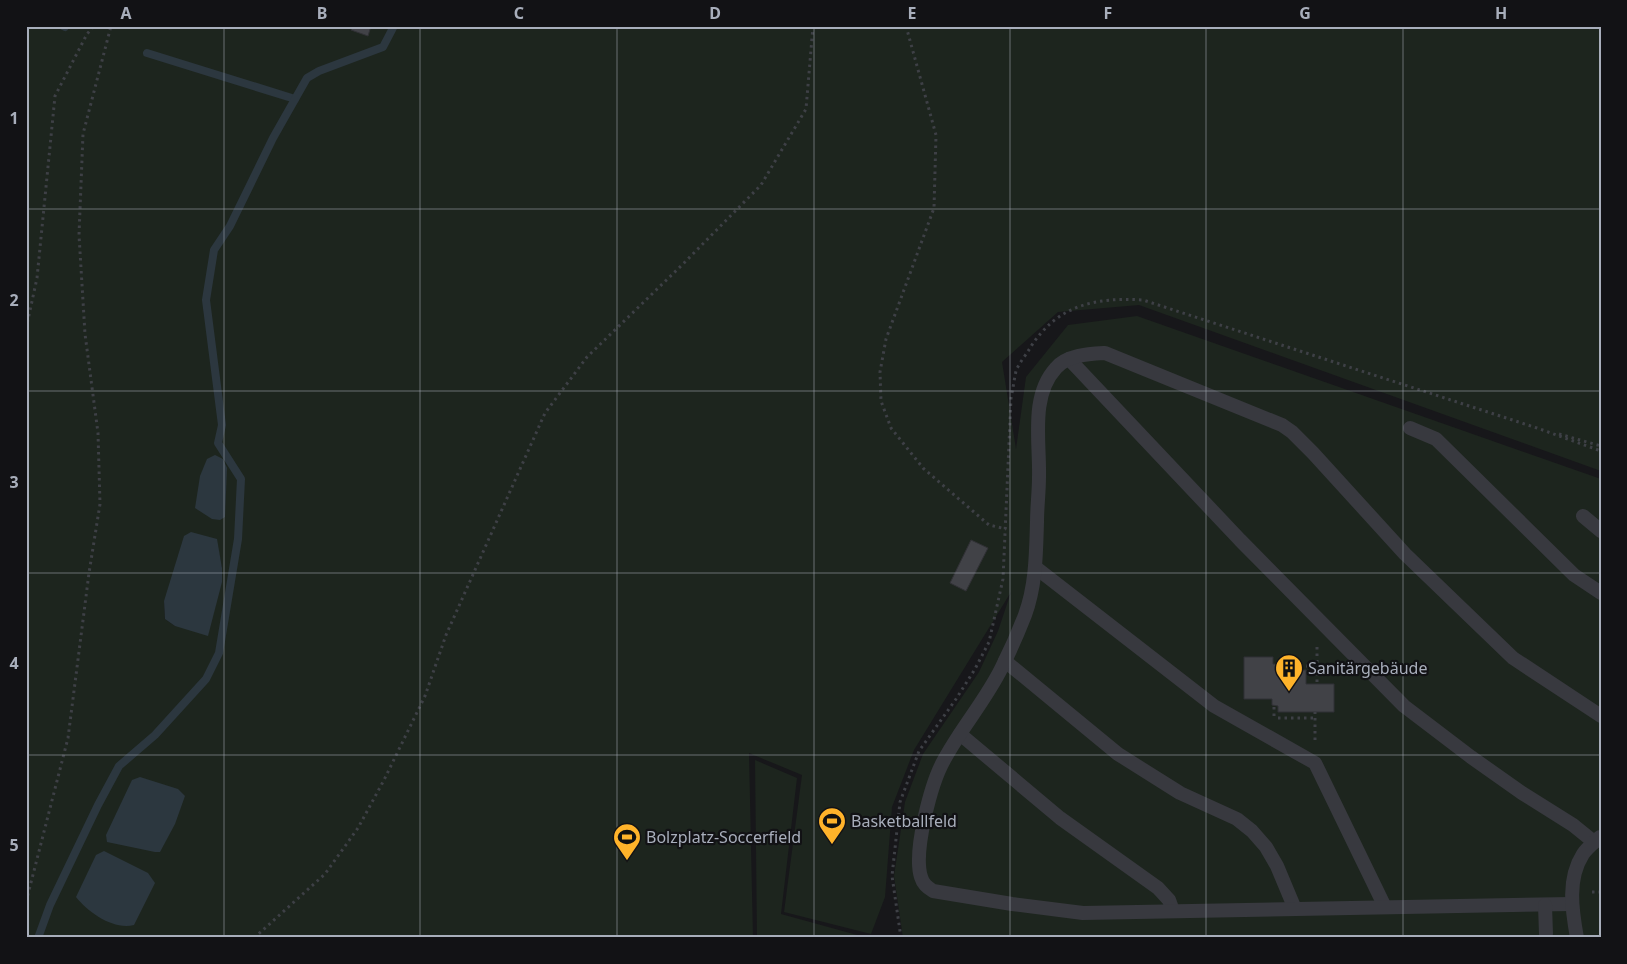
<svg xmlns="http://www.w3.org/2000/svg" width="1627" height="964" font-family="'Noto Sans',sans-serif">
<rect width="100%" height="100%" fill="#17171a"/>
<g fill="#1d251e" fill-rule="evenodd">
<path d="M26,26H1601V471L1139,305L1058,312L1002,362L1016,449L1026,377L1068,325L1137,316L1601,479V938H903L894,876L905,802L923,754L979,672L998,631L1011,592L914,750L892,807L885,897L871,934L784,912L802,775L749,753L753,938H26ZM216,539L222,568V582L175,626L165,619L164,601Z"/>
<path d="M755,760L797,778L781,914L868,938H757Z"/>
</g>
<g fill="#2c373f">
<path d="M215,455L223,459L227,468L225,517L220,520L212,519L195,508L200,476L207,459Z"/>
<path d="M191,532L217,539L222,568V582L208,636L175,626L165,619L164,601L184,536Z"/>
<path d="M140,777L178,789L185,796L175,824L160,852H155L107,842L106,835L132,780Z"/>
<path d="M104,851L148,873L155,883L134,925C113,930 89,913 76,897L96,855Z"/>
</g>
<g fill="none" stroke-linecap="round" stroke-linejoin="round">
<g stroke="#2c373f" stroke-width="8">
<path d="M63,26L65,27"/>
<path d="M147,53L295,99"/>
<path d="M38,938L50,905L98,805L119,766L155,735L206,679L219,653L238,539L241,479L218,443L222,425L206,300L214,250L230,226L273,138L307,78L319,71L383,47L394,26"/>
</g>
</g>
<g fill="#414247" stroke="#313136">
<path d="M353,26H371L368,36L351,30Z"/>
<path d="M971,540L988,548L966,591L950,583Z"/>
<path d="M1244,657H1273V664H1280V670H1306V684H1334V712H1278V706L1272,705V699H1244Z"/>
</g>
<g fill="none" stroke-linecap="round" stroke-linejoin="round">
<g stroke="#3e4046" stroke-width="3" stroke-dasharray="2.5 4" stroke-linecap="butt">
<path d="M906,26L936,135L934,208L886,339L880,372L881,401L891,428L923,468L989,525L1006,529"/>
<path d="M26,329L37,278L55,96L87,34L94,26"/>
<path d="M1559,434L1601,446"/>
<path d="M1317,647V684"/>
<path d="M1280,666H1317"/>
<path d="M1274,716V705"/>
<path d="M1278,718H1314"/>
<path d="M1315,740V712"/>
<path d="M1592,892H1601"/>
<path d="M26,902L68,738L89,573L100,504L98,433L85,334L79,235L83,134L111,26"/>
<path d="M254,938L325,874L358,828L384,780L425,696L446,635L545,413L587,357L684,263L761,185L806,109L813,26"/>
<path d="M901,938L892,876L900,802L919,751L956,699L975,669L989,642L1003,579L1011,398C1013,389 1014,380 1016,371C1019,363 1026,355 1030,348C1057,305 1095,297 1143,300L1537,428L1601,451"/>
</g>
<g stroke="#38393f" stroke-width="14">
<path d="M1069,359L1240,540L1404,706L1471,757L1522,793L1573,825L1594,842"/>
<path d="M1410,428L1436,439L1574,575L1601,593"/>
<path d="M1583,516L1601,531"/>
<path d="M1035,567L1214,706L1315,763L1385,907"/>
<path d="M1005,661L1118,754L1180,793L1237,819L1252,831L1266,847L1277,866L1295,909"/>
<path d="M960,734L1060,818L1158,888L1169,900L1173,911"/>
<path d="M1571,904L1083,913L1012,904L933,891C927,887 923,884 921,877C913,852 931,783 944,760C961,728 986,700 1002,667C1010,651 1018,633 1025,615C1036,585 1036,554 1037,522C1037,507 1039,492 1039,477C1040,442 1030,396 1056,368C1067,355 1089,354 1105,353L1282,425L1292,432L1313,453L1405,554L1513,658L1601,716"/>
<path d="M1545,905L1546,934"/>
<path d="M1577,938C1572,910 1567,879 1583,854C1588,847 1595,842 1600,837"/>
</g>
</g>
<path fill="none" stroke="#a8aebb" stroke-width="1" stroke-opacity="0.55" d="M224,26V938M420,26V938M617,26V938M814,26V938M1010,26V938M1206,26V938M1403,26V938M26,209H1601M26,391H1601M26,573H1601M26,755H1601"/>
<defs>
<g id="building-pin" transform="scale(1.4375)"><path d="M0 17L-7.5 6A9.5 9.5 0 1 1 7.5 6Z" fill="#ffb32a" stroke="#121215"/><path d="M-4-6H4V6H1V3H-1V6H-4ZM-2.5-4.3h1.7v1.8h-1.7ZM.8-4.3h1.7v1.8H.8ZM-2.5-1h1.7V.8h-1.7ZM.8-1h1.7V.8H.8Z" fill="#111"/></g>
<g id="stadium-pin" transform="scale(1.4375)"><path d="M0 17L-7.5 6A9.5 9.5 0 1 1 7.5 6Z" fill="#ffb32a" stroke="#121215"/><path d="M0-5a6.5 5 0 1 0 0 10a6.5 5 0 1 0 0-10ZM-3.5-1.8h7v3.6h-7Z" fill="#111"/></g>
</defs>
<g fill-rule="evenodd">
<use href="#building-pin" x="1289" y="668"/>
<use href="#stadium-pin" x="832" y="821"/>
<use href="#stadium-pin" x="627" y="837"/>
</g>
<g text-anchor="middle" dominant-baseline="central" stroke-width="4.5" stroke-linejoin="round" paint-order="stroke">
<g font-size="16" fill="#a8aebb" stroke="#121215" text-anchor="start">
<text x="1308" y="668">Sanitärgebäude</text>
<text x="851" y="821">Basketballfeld</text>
<text x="646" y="837">Bolzplatz-Soccerfield</text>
</g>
</g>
<rect width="1627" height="964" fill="none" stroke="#121215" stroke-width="55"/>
<rect x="28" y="28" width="1572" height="908" fill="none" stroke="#a8aebb" stroke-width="2"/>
<g font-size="16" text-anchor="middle" font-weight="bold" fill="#a8aebb">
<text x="126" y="19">A</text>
<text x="322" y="19">B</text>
<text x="519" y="19">C</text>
<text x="715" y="19">D</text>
<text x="912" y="19">E</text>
<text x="1108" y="19">F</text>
<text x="1305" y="19">G</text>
<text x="1501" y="19">H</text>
<text x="14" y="124">1</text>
<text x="14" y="306">2</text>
<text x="14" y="488">3</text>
<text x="14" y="669">4</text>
<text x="14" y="851">5</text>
</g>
</svg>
